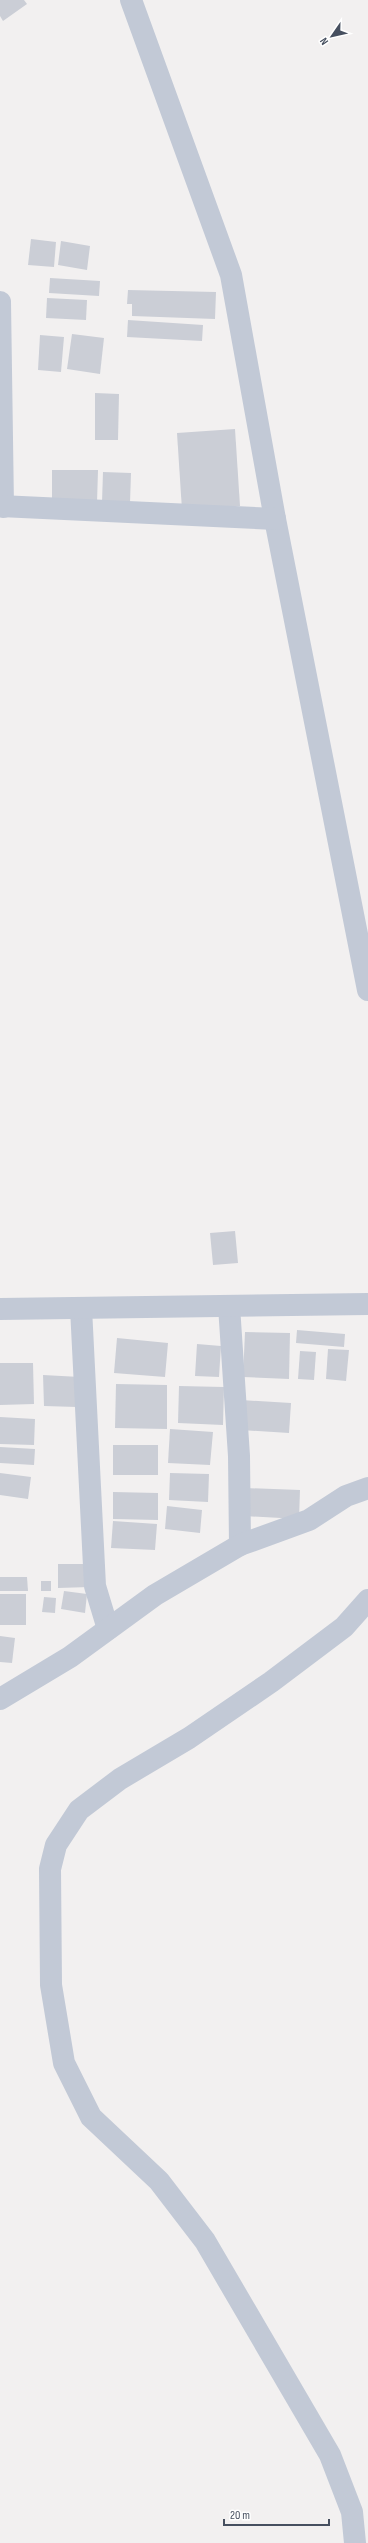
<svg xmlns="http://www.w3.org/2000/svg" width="368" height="2543" font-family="'Sofia Sans Condensed',sans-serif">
<rect width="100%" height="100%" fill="#f2f0f0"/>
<g fill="#cbced6">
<path d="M0,0H24L27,4L3,21L0,16Z"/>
<path d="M31,239L56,242L54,267L28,265Z"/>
<path d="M61,241L90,246L87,270L58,265Z"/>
<path d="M50,278L100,281L99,296L49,293Z"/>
<path d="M128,290L216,292L215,319L132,316V304H127Z"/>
<path d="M47,298L87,300L86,320L46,318Z"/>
<path d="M128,320L203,325L202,341L127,337Z"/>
<path d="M72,334L104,338L100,374L67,369Z"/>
<path d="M40,335L64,337L61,372L38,370Z"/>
<path d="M95,393L119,394L118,440H95Z"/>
<path d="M235,429L240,506L182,510L177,433Z"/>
<path d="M52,470H98L97,503H52Z"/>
<path d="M103,472L131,473L130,503L102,502Z"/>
<path d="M235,1231L238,1263L213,1265L210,1233Z"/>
<path d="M297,1330L345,1334L344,1347L296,1343Z"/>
<path d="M245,1332L290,1333L289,1379L243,1377Z"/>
<path d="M117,1338L168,1343L165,1377L114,1373Z"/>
<path d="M197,1344L221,1346L219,1377L195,1376Z"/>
<path d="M328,1349L349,1350L346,1381L326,1379Z"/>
<path d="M300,1351L316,1352L314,1380L298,1379Z"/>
<path d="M0,1363H33L34,1404L0,1405Z"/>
<path d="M43,1375L80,1377L77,1407L44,1406Z"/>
<path d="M116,1384L167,1385V1429L115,1428Z"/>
<path d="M179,1386L224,1387L223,1425L178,1423Z"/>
<path d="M241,1400L291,1403L289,1433L240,1430Z"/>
<path d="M0,1417L35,1419L34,1445L0,1444Z"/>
<path d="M170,1429L213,1432L210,1465L168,1463Z"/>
<rect x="113" y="1445" width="45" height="30"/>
<path d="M0,1447L35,1449L34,1465L0,1463Z"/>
<path d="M0,1473L31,1477L28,1499L0,1495Z"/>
<path d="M170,1473L209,1474L208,1502L169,1500Z"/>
<path d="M245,1488L300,1490L299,1519L244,1516Z"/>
<path d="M113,1492L158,1493V1520L113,1519Z"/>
<path d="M167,1506L202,1510L200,1533L165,1529Z"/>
<path d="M113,1521L157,1524L155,1550L111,1548Z"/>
<path d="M58,1564H89L90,1587L58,1588Z"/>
<path d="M0,1577H27L28,1591H0Z"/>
<rect x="41" y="1581" width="10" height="10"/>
<path d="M64,1591L87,1594L85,1613L61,1609Z"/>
<rect x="0" y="1594" width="26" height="31"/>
<path d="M44,1597L56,1598L55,1613L42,1612Z"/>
<path d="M0,1636L15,1638L12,1663L0,1662Z"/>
</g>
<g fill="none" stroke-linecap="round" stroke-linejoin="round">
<g stroke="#c2c9d6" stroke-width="22">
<path d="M131,0L231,275L275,519L368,990"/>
<path d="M0,302L3,507"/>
<path d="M0,506L275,519"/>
<path d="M229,1306L239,1456L240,1545"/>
<path d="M81,1308L95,1586L108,1629"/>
<path d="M0,1309L368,1304"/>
<path d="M0,1699L70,1657L155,1595L240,1545L309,1520L346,1496L368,1488"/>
<path d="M355,2543L352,2512L330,2455L205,2241L159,2181L91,2117L64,2063L51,1985L50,1869L56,1845L79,1810L120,1779L189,1738L271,1682L344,1627L368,1600"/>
</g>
</g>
<g transform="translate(332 36) rotate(236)" stroke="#ffffff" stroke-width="3" paint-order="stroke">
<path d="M0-3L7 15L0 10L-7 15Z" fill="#464f5f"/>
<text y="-6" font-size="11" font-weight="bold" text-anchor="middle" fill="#464f5f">N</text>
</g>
<path d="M224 2519v6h105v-6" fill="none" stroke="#464f5f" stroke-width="2"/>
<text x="230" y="2519" font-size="12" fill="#464f5f" stroke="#ffffff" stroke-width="3" paint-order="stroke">20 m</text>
</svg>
